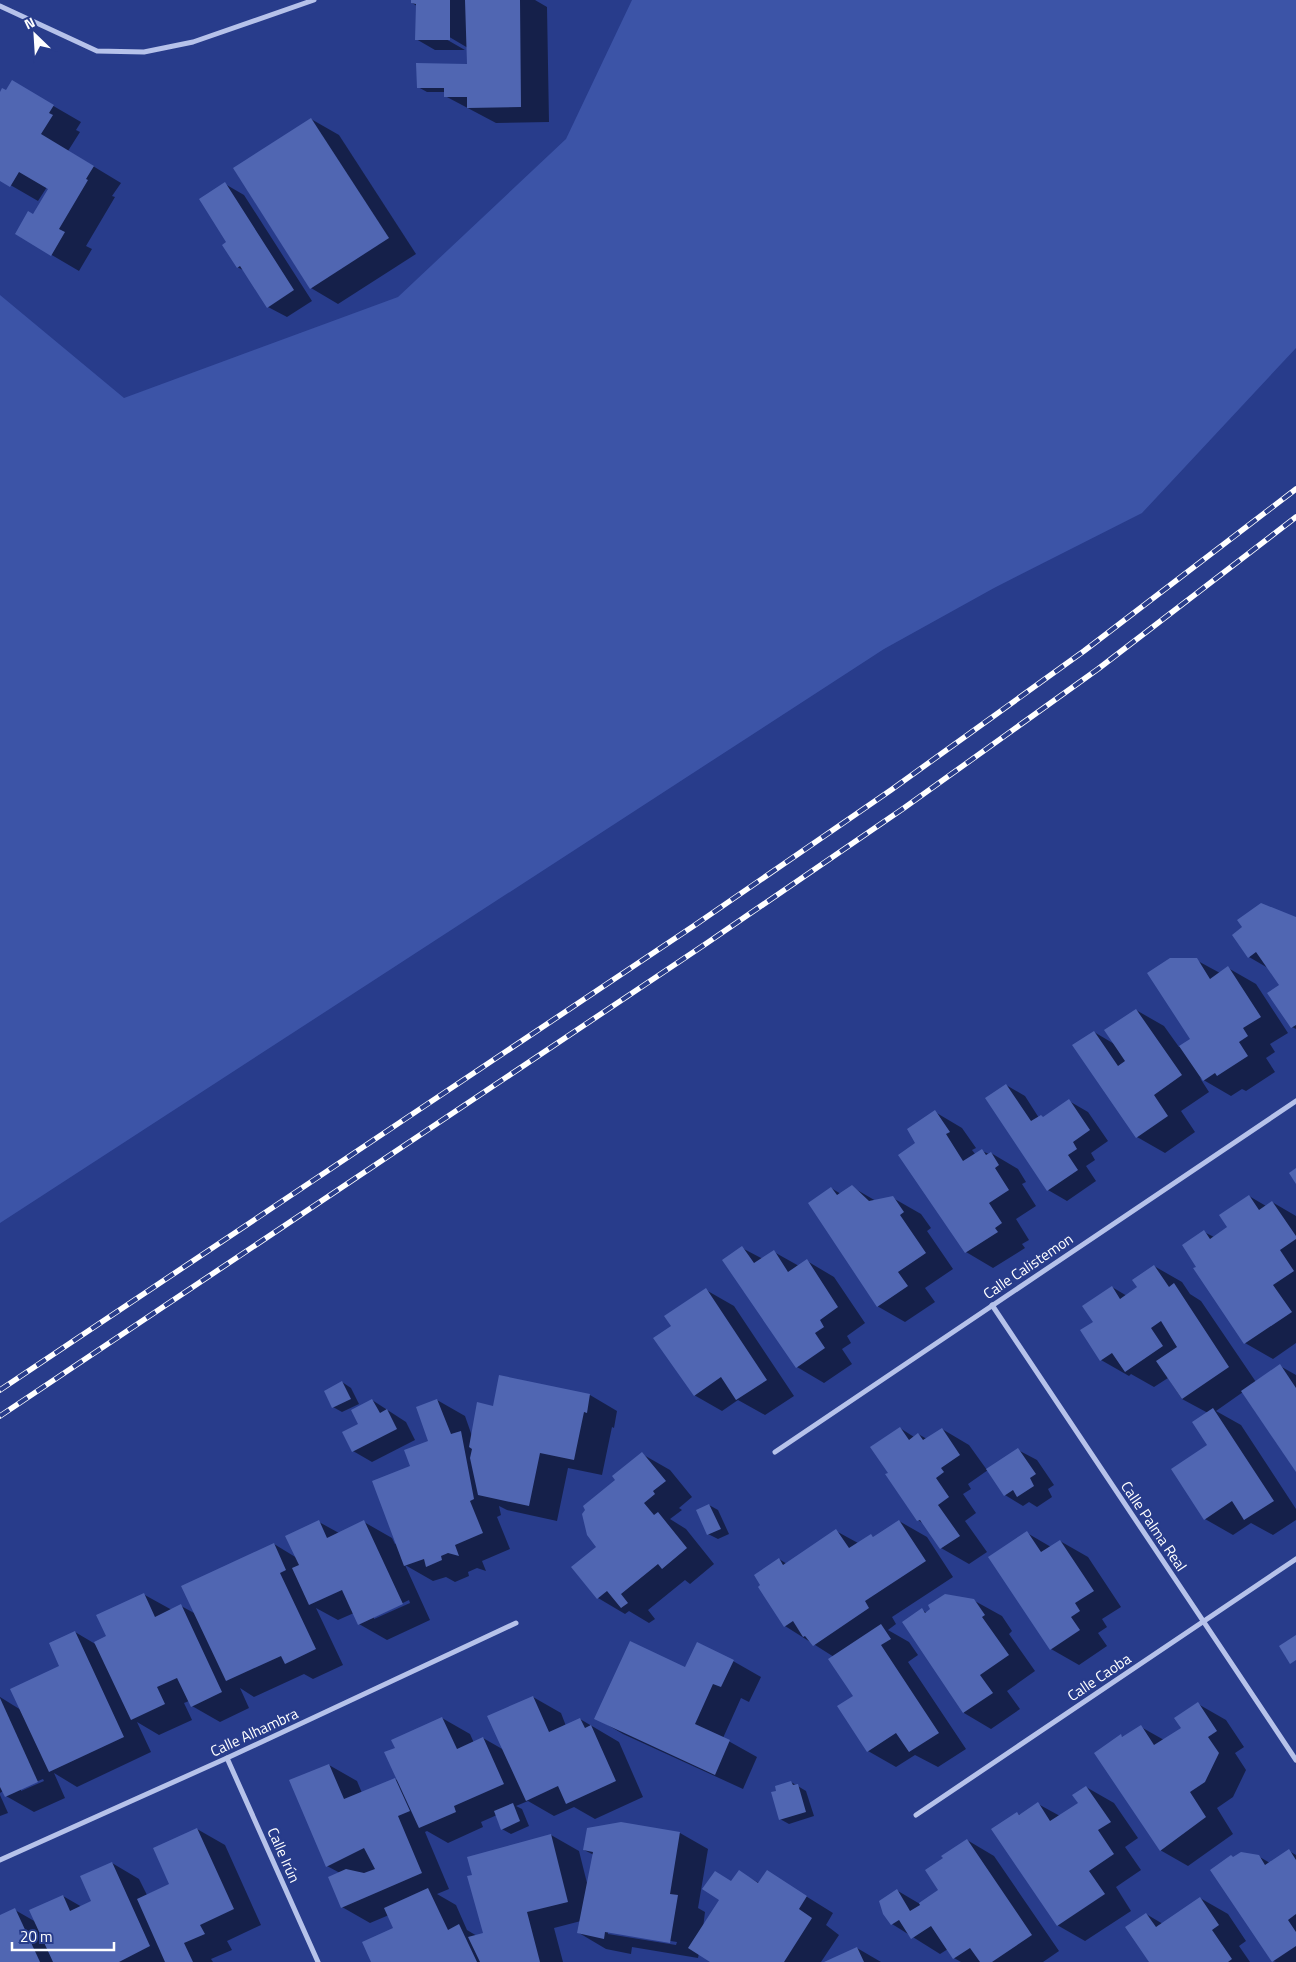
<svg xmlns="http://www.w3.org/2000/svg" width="1296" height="1962" font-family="'Titillium Web',sans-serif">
<rect width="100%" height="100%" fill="#283c8b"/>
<path fill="#3c54a7" d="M632,0H1296V348L1142,513L994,588L884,649L0,1223V295L124,398L398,297L566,139Z"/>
<g fill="#0007" fill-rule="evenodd">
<path d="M412,0H535L547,7L549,122L496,123L445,96V92H427L418,87V64L468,65V48L446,35L444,38L465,50H435L416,39L417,6L412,3Z"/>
<path d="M12,82L81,122L76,130L80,132L68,151L121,183L112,196L115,197L86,246L92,249L79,271L16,234L34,216L49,189L47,187L38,201L0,179V94L6,92Z"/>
<path d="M311,119L339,135L416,254L338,304L311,288Z"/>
<path d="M225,184L244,195L312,301L287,317L268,307L245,271L237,267L228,242Z"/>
<path d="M1296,918V1029L1292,1027L1281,986L1268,968L1249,957Z"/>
<path d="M1196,960L1220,973L1228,968L1256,984L1288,1033L1270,1044L1275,1052L1266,1058L1275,1072L1246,1091L1242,1089L1231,1096L1200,1078L1209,1092L1181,1111L1195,1132L1165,1153L1137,1137L1094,1032L1116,1045L1136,1010L1164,1026L1179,1047L1192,1039Z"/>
<path d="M1006,1085L1025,1096L1039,1118H1044L1069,1101L1088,1112L1108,1141L1091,1153L1095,1160L1086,1166L1096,1181L1067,1201L1048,1190Z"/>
<path d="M935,1112L962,1128L976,1148L972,1150L976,1155L982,1151L989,1154L991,1153L1018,1169L1026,1182L1022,1184L1036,1206L1016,1219L1029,1240L1022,1244L1025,1248L993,1268L966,1252L917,1143Z"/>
<path d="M852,1187L876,1201L893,1198L921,1214L931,1228L927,1231L953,1269L925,1288L935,1302L905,1322L877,1306L831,1188L841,1194Z"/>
<path d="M1249,1196L1266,1206L1272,1202L1296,1216V1343L1273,1359L1245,1343L1198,1267L1204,1232L1214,1237L1229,1228Z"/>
<path d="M742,1248L763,1259L774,1252L799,1266L807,1261L834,1277L865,1323L847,1336L851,1343L842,1349L852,1364L824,1383L797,1367Z"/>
<path d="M1154,1266L1182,1282L1190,1294L1201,1301L1256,1382L1280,1366L1296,1375V1470L1243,1392L1216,1411L1241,1425L1296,1509V1520L1273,1535L1251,1523L1233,1535L1205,1519L1209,1446L1208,1413L1182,1399L1168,1378L1154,1387L1131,1374L1129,1376L1101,1360L1094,1322L1112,1287L1127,1296L1139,1288Z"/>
<path d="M706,1290L734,1306L794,1396L765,1415L738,1400L722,1411L694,1395L673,1326Z"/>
<path d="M342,1382L351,1388L359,1404L342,1412L333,1407Z"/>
<path d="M590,1395L617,1411L614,1428L612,1427L602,1475L568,1468L557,1521L507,1510L499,1506L501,1515L497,1517L510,1549L482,1561L486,1571L477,1568L468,1572L469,1576L455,1582L446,1577L433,1581L405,1565L430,1620L387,1640L359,1624L354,1613L338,1620L316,1608L343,1665L313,1679L304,1674L254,1697L240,1688L249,1708L220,1722L192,1706L189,1701L184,1703L192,1720L159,1735L137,1722L151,1752L77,1787L54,1773L65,1798L34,1812L6,1796L3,1791L0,1793V1697L21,1710L61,1666L75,1632L97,1645L108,1637L143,1594L172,1610L181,1606L196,1614L274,1544L297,1558L319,1522L339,1533L364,1522L392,1538L395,1544L397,1543L412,1467L430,1442L437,1400L465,1416L472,1436L494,1407ZM409,1600L410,1603L374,1619V1617ZM43,1779L44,1781L21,1791V1788Z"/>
<path d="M372,1400L406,1422L415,1440L372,1462L353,1451L359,1424Z"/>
<path d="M900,1428L914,1437L918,1434L927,1439L942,1429L969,1445L987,1470L1018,1450L1037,1460L1054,1485L1048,1489L1052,1497L1037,1507L1029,1502L1023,1506L1005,1495L988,1470L968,1484L971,1489L963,1494L976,1513L965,1521L987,1552L969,1564L941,1548L924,1524L918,1520L889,1473Z"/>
<path d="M642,1454L670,1470L692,1497L679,1508L682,1510L670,1519L686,1529L714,1564L690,1584L685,1580L648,1610L655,1619L649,1623L629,1611L625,1614L598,1598V1547L617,1481Z"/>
<path d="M709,1505L718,1510L729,1534L718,1539L708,1534Z"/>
<path d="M899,1521L927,1537L953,1577L892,1617L896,1624L888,1630L909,1642L918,1655L908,1662L966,1749L938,1767L915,1755L896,1767L868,1751L839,1706L854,1696L834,1657L785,1626L779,1559L787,1564L836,1531L858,1543L871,1535L874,1538Z"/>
<path d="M1027,1533L1051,1547L1060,1541L1088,1557L1121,1607L1102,1619L1107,1627L1098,1633L1107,1646L1079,1665L1051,1649Z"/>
<path d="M973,1600L1002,1616L1012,1631L1009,1634L1035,1671L1007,1691L1020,1709L991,1729L964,1713L922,1610L927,1613L932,1609Z"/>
<path d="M733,1661L761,1677L749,1702L741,1698L723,1738L757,1757L743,1789L623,1734L596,1718L686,1669Z"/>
<path d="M533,1697L561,1713L566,1726L580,1719L619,1742L643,1797L595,1819L574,1807L554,1816L528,1801L516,1806L522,1809L529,1826L511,1834L502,1829L497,1815L481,1822L483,1827L448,1843L427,1831L425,1832L449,1889L437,1894L456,1905L467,1930L477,1936L484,1934L551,1835L579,1851L588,1887L594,1855L584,1850L621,1823L680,1833L708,1849L698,1908L705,1912L703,1928L739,1872L759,1883L767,1872L833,1913L826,1925L839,1935L821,1962H712L699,1953L698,1958L632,1947L631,1954L606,1949L579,1933L581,1921L554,1928L563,1962H372L395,1928L389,1915L370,1923L342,1907L340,1873L327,1866L329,1765L357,1781L362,1793L395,1779L399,1781L396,1748L442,1718L470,1734L474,1743L483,1738L504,1750ZM608,1931L677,1942L676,1945L608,1934Z"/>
<path d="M1198,1704L1226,1720L1244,1747L1235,1753L1246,1770L1233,1797L1217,1808L1233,1834L1188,1866L1160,1850L1121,1736L1124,1738L1141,1727L1164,1740L1182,1728Z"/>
<path d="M791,1782L806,1791L814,1816L789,1824L780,1819Z"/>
<path d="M1086,1787L1114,1803L1138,1838L1125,1847L1141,1870L1116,1887L1131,1911L1085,1941L1057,1925L1017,1813L1020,1815L1038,1804L1060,1816L1080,1803Z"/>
<path d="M0,1795L8,1813L0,1816Z"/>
<path d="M197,1829L225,1845L261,1925L227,1941L232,1950L211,1959L213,1962H0V1916L15,1910L36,1922L63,1896L82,1907L93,1902L112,1863L139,1879L147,1895L171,1884Z"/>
<path d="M967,1840L994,1856L1059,1951L1043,1962H961L954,1958L948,1949L940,1954L892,1924L898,1891L920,1904L940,1890Z"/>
<path d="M1289,1851L1296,1855V1962H1276L1273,1961L1234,1858L1258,1856L1270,1863Z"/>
<path d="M1200,1898L1228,1914L1246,1941L1239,1946L1250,1962H1150L1146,1914L1163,1924Z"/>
<path d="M857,1948L881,1962H827Z"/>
</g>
<g fill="#5066b2">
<path d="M411,0H450V40H415L416,4L411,3Z"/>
<path d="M465,0H520L521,107L467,108V97H444V88H417L416,63L467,64Z"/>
<path d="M12,80L54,105L49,113L53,115L41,134L94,166L86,179L88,180L59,229L65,232L51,256L15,234L28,211L33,214L48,189L19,172L10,187L0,181V92L2,88L6,90Z"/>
<path d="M311,118L389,238L310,289L233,168Z"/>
<path d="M225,182L294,290L267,308L240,266L237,268L222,245L226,242L199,199Z"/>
<path d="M1261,903L1296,917V1025L1291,1028L1267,993L1279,985L1256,952L1248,958L1232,935L1242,927L1237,920Z"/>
<path d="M1170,958H1197L1210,979L1228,966L1261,1017L1243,1028L1248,1036L1239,1042L1248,1056L1217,1076L1215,1073L1203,1081L1179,1046L1190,1039L1147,973Z"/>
<path d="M1136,1009L1182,1075L1154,1095L1168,1116L1136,1138L1072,1045L1094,1031L1118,1066L1125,1061L1104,1030Z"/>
<path d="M1006,1084L1031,1121L1041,1115L1043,1117L1069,1099L1090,1130L1073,1142L1077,1149L1068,1155L1078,1170L1047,1191L985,1098Z"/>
<path d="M935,1110L950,1132L946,1134L963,1161L982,1149L986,1155L991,1152L999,1165L995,1168L1009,1190L989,1203L1002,1223L995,1228L998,1232L965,1253L898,1155L915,1143L907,1129Z"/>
<path d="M1296,1168V1184L1289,1173Z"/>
<path d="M852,1185L869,1201L893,1196L904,1212L900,1215L926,1253L898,1272L908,1286L877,1307L808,1203L831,1187L837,1195Z"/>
<path d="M1249,1195L1259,1210L1272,1201L1296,1236V1239L1280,1250L1294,1271L1273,1285L1292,1312L1244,1344L1193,1268L1196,1267L1182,1245L1204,1230L1210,1239L1227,1227L1219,1215Z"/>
<path d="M742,1246L754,1263L774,1250L788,1272L807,1259L838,1307L820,1320L824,1327L815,1333L825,1348L796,1368L722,1260Z"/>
<path d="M1154,1265L1169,1287L1174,1283L1229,1367L1182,1399L1156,1361L1177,1347L1161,1321L1151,1328L1163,1346L1125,1372L1112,1353L1100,1361L1080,1330L1093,1322L1082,1306L1112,1286L1120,1299L1137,1287L1132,1280Z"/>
<path d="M706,1288L767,1380L736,1400L721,1377L694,1396L653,1338L671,1326L664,1316Z"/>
<path d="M1280,1364L1296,1388V1472L1241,1391Z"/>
<path d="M499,1375L590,1394L587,1413L584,1412L574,1460L540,1453L529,1506L478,1495L470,1458L472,1449L469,1447L477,1402L493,1406Z"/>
<path d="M342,1381L351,1399L332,1408L324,1391Z"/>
<path d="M372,1399L380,1413L387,1409L397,1429L352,1452L342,1432L358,1424L351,1410Z"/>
<path d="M437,1399L451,1434L461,1431L474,1499L470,1501L483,1533L455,1545L459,1556L448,1553L441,1556L442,1560L426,1567L424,1559L404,1566L372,1481L410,1466L404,1450L428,1441L416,1407Z"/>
<path d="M1213,1408L1274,1501L1244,1520L1232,1501L1204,1520L1171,1469L1207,1445L1192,1422Z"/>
<path d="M900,1427L909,1440L918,1433L923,1440L942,1428L960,1455L941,1468L944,1472L936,1478L949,1497L938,1505L960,1536L940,1549L920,1520L917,1521L885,1474L888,1473L870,1447Z"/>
<path d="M1018,1448L1036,1474L1030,1478L1034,1486L1017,1497L1013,1490L1004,1496L986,1469Z"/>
<path d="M642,1452L666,1481L653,1491L655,1494L644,1503L654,1515L658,1512L687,1548L662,1569L658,1564L621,1594L628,1603L621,1608L607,1591L597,1599L571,1567L596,1547L587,1535L582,1514L585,1510L583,1506L615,1480L612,1476Z"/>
<path d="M709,1504L721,1529L707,1535L696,1510Z"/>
<path d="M319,1520L327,1538L364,1520L403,1604L358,1625L342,1590L309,1605L292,1568L299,1565L285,1536Z"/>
<path d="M899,1520L926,1561L865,1601L869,1608L813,1646L805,1636L803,1637L793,1621L784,1627L758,1587L760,1585L754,1575L779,1558L783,1565L836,1529L849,1548L871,1534L873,1537Z"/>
<path d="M1027,1531L1041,1552L1060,1540L1094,1591L1075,1603L1080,1611L1071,1617L1080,1630L1050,1650L988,1557Z"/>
<path d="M274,1543L286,1570L280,1573L316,1649L285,1664L281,1656L226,1681L181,1586Z"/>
<path d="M144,1593L155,1617L181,1604L222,1692L191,1707L177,1678L157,1687L165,1704L131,1720L94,1642L106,1636L96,1615Z"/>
<path d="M945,1594L974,1599L985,1615L982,1617L1009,1655L980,1675L993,1693L963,1713L902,1622L922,1608L925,1613L930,1609L928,1605Z"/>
<path d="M881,1624L891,1639L881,1645L939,1733L909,1752L896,1733L867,1752L837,1706L853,1696L828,1659Z"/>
<path d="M75,1631L124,1737L49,1772L10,1689L59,1666L49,1643Z"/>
<path d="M1296,1635V1660L1290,1664L1279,1646Z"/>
<path d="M630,1641L685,1667L697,1642L734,1660L721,1687L713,1684L695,1724L730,1740L715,1775L594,1719Z"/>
<path d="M533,1696L549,1732L580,1718L585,1728L591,1725L616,1781L566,1804L558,1786L526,1801L487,1716Z"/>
<path d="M0,1698L38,1782L5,1797L0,1787Z"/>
<path d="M1198,1702L1217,1731L1208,1737L1219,1753L1205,1782L1190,1792L1206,1817L1160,1851L1094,1753L1121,1734L1122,1737L1141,1725L1154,1745L1181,1728L1174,1718Z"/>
<path d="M442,1717L457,1749L483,1737L504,1784L454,1806L456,1812L419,1828L384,1752L395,1748L391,1740Z"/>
<path d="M329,1764L344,1799L395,1778L410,1811L398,1816L422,1873L341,1908L328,1877L346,1869L364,1873L375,1869L364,1848L326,1867L289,1780Z"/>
<path d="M791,1781L793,1785L798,1784L806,1812L779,1820L771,1792L776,1791L775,1786Z"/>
<path d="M1086,1786L1111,1822L1098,1830L1114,1854L1089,1871L1105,1894L1057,1926L991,1829L1017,1812L1019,1815L1038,1802L1050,1821L1078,1803L1072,1795Z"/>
<path d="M513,1803L520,1821L501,1830L494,1811Z"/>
<path d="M621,1822L680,1832L670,1894L678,1895L670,1943L605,1932L604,1939L577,1933L593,1852L583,1850L587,1828Z"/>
<path d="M197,1828L234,1909L200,1925L205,1934L184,1943L193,1962H165L137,1899L169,1884L153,1848Z"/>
<path d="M551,1834L568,1902L527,1912L540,1962H480L468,1937L483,1933L467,1876L472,1875L467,1857Z"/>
<path d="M967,1839L1032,1935L992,1962H980L970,1948L953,1959L931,1926L911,1939L899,1920L891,1925L883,1914L879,1901L897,1889L910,1911L920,1905L919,1903L938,1890L925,1870L943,1858L941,1856Z"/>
<path d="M1289,1849L1296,1860V1914L1288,1920L1296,1932V1946L1272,1962L1210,1870L1231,1855L1233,1857L1241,1852L1259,1855L1265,1865Z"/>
<path d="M112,1862L150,1946L119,1962H53L29,1910L63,1895L70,1911L91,1901L80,1876Z"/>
<path d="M739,1870L758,1883L767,1870L807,1896L799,1909L812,1918L784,1962H710L688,1948L719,1900L702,1889L715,1871L731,1881Z"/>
<path d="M428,1888L448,1930L459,1924L477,1962H371L362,1942L393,1928L384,1908Z"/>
<path d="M1200,1897L1219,1925L1212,1930L1232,1959L1228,1962H1149L1125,1927L1146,1913L1156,1927Z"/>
<path d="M15,1908L40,1962H0V1915Z"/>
<path d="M857,1947L864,1962H824Z"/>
</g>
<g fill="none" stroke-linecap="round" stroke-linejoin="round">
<g stroke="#b6c2ea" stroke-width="5">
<path d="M0,6L97,51L144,52L193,42L314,0"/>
<path d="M992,1305L1296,1760"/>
<path d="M775,1452L1296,1101"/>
<path d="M227,1758L318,1962"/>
<path d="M916,1815L1296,1559"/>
<path d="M0,1860L227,1758L516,1623"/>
</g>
<g stroke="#fff" stroke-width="5.5">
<g id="rail">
<path d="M0,1390L695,925L891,790L1084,651L1296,489"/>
<path d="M0,1416L707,943L904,808L1098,669L1296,517"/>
</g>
</g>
<use href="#rail" stroke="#283c8b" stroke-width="4" stroke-dasharray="11" stroke-linecap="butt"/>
</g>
<g text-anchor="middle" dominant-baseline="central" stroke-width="4.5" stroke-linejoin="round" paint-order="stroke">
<g font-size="15" fill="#fff" stroke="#283c8b">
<text transform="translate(1028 1266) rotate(-34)">Calle Calistemon</text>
<text transform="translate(1154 1526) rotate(56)">Calle Palma Real</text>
<text transform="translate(1099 1677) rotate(-34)">Calle Caoba</text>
<text transform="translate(254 1732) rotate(-25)">Calle Alhambra</text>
<text transform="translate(284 1855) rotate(66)">Calle Irún</text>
</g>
</g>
<g transform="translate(35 35) rotate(335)" stroke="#283c8b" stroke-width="4" paint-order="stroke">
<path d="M0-4L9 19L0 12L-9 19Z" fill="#ffffff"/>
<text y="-8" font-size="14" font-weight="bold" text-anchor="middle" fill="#ffffff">N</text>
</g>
<path d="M12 1942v8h102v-8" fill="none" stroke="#ffffff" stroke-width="2.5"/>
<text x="20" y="1942" font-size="15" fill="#ffffff" stroke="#283c8b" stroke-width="4" paint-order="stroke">20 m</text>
</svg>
